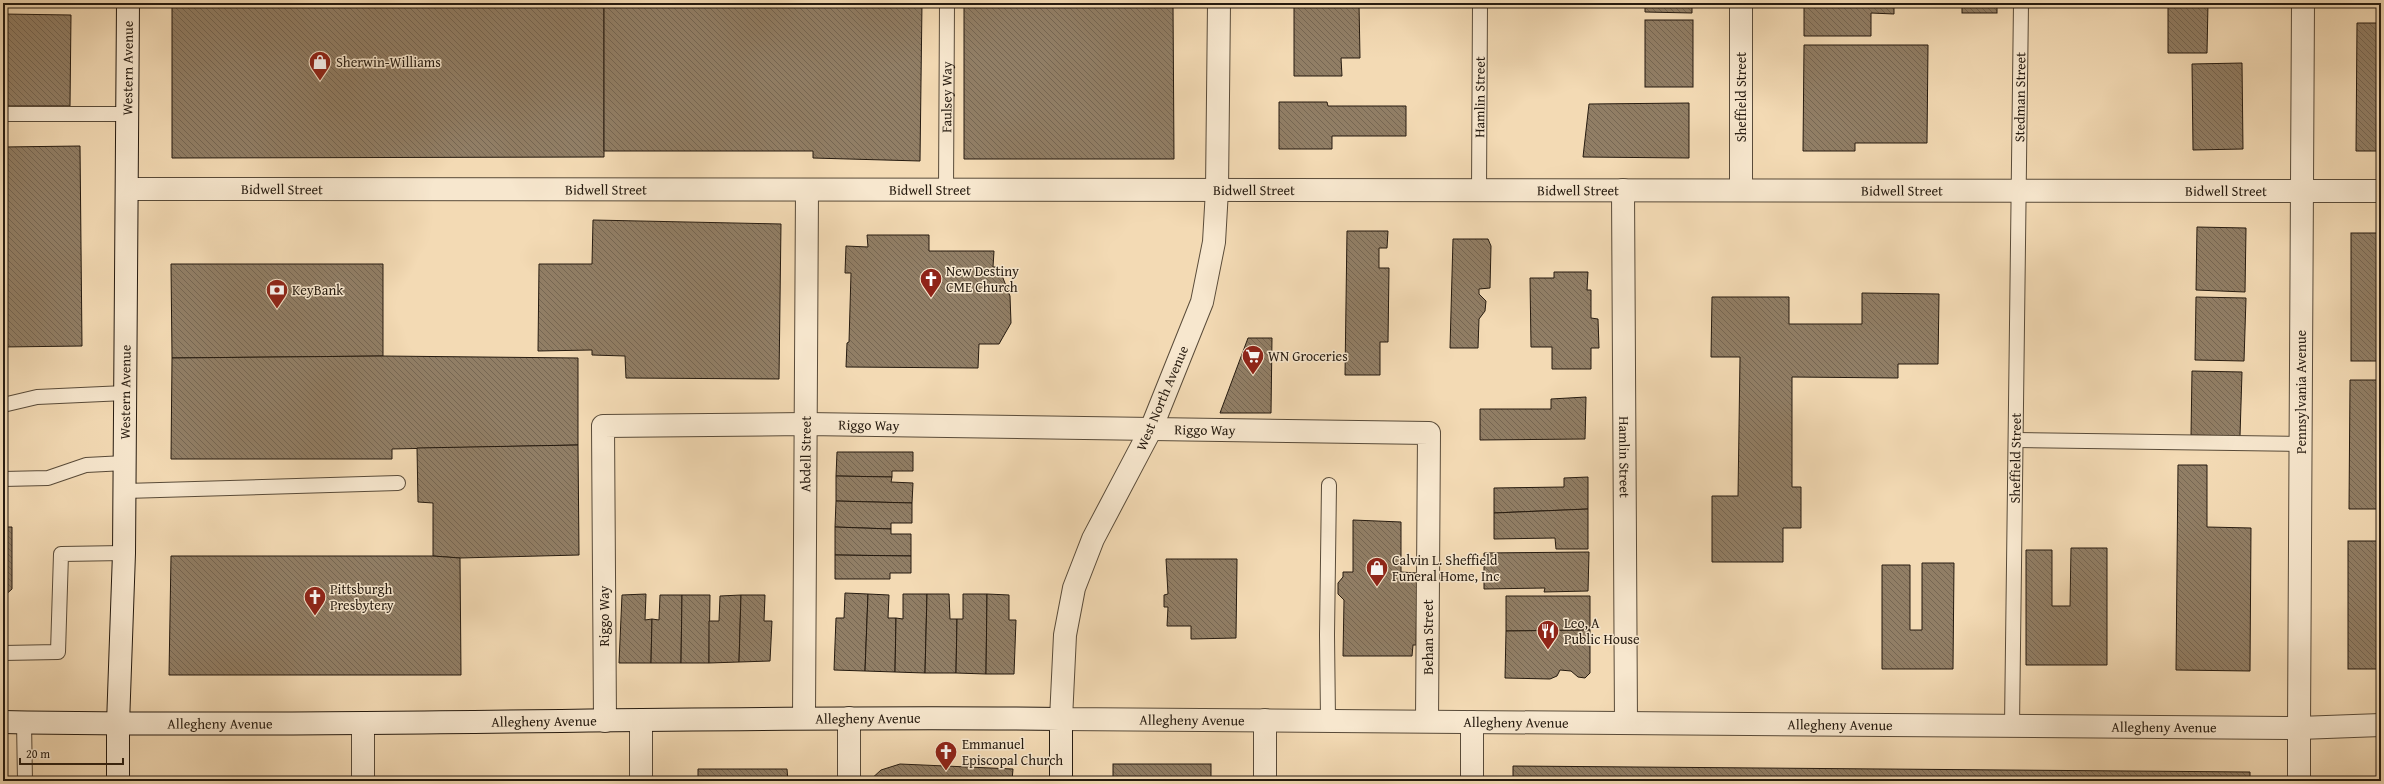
<svg xmlns="http://www.w3.org/2000/svg" width="2384" height="784" font-family="'Gentium Book Plus',serif">
<defs>
<pattern id="building-back-hatch" width="6" height="6" patternUnits="userSpaceOnUse"><rect width="6" height="6" fill="#917e65"/><path d="M-1 5l2 2M0 0l6 6M5-1l2 2" fill="none" stroke="#766652"/></pattern>
</defs>
<rect width="100%" height="100%" fill="#f3dab4"/>
<filter id="stains"><feTurbulence type="fractalNoise" baseFrequency=".005" numOctaves="4"/><feColorMatrix values="0 0 0 0 .2 0 0 0 0 .09 0 0 0 0 .02 0 0 0 .5 -.17"/></filter>
<radialGradient id="worn" r=".72"><stop offset=".6" stop-color="#630" stop-opacity="0"/><stop offset="1" stop-color="#630" stop-opacity=".3"/></radialGradient>
<g fill="url(#building-back-hatch)" stroke="#261b10">
<path d="M172,3H604V157L172,158Z"/>
<path d="M604,3H922L920,161L813,158V151H604Z"/>
<path d="M964,3H1173L1174,159H964Z"/>
<path d="M1294,3H1359L1360,58H1341L1342,76H1294Z"/>
<path d="M1645,3H1692V13L1645,12Z"/>
<path d="M1804,3H1894V14L1871,13V36H1804Z"/>
<rect x="1962" y="3" width="35" height="10"/>
<path d="M2168,3H2208L2207,53H2168Z"/>
<path d="M3,14L71,15L70,106H3Z"/>
<rect x="1645" y="20" width="48" height="67"/>
<path d="M2357,23H2381V151H2356Z"/>
<path d="M1804,45H1928L1927,143H1855V151H1803Z"/>
<path d="M2242,63L2243,149L2193,150L2192,64Z"/>
<path d="M1279,102H1327L1328,106H1406V136H1332V149H1279Z"/>
<path d="M1689,103V158L1583,157L1589,104Z"/>
<path d="M80,146L82,346L3,347V147Z"/>
<path d="M593,220L781,224L779,379L626,378L625,356L592,355V350L538,351L539,264H592Z"/>
<path d="M2197,227L2246,228L2245,292L2196,290Z"/>
<path d="M1347,231H1388L1387,248H1379V268H1389L1388,342H1380V375H1345Z"/>
<rect x="2351" y="233" width="30" height="128"/>
<path d="M867,235H929V251H994L993,267H996L1001,273L1010,296L1011,323L999,344H979L978,368L846,367L847,343L849,342L851,273H845L846,246L868,247Z"/>
<path d="M1453,239H1488L1491,246L1490,288L1479,289V294L1486,301L1485,311L1479,319L1478,348H1450Z"/>
<path d="M171,264H383V356L172,358Z"/>
<path d="M1554,272H1588L1587,290H1591V318L1598,319L1599,348H1591V369H1552V347H1531L1530,278H1554Z"/>
<path d="M1862,293L1939,294L1938,364H1898V378L1792,377V487H1801V528H1783V562H1712V496H1738L1740,357H1711L1712,297H1789V324H1862Z"/>
<path d="M2196,297L2246,298L2244,361L2195,360Z"/>
<path d="M1248,338H1272L1271,413H1220Z"/>
<path d="M383,356L578,358V445L392,449V459H171L172,358Z"/>
<path d="M2192,371L2242,372L2240,436L2191,435Z"/>
<path d="M2350,380H2381V509H2349Z"/>
<path d="M1586,397L1585,439L1480,440V409H1551V399Z"/>
<path d="M578,445L579,555L460,558L433,556V503L418,502L417,448Z"/>
<path d="M837,452H913V471H892V477L836,476Z"/>
<path d="M2178,465H2207V527L2251,528L2250,671L2176,670Z"/>
<path d="M836,476L892,477L891,482L913,483L912,503L836,501Z"/>
<path d="M1588,477V509L1494,513V488L1564,487V478Z"/>
<path d="M836,501L912,503V523H891V529L835,527Z"/>
<path d="M1588,509V549H1556L1555,538L1494,539V513Z"/>
<path d="M1353,520L1401,522V572L1417,573L1416,645H1413L1412,656H1343L1344,600L1338,594V583L1343,577V572H1353Z"/>
<path d="M3,527H12V589L3,597Z"/>
<path d="M835,527L891,529V534H911V556L835,555Z"/>
<rect x="2348" y="541" width="33" height="128"/>
<path d="M2071,548H2107V665H2026V550H2052V606H2070Z"/>
<path d="M1589,552L1588,591L1544,592L1545,588L1484,589V553Z"/>
<path d="M835,555L911,556V573H890V579H835Z"/>
<path d="M171,556H433L460,558L461,675H169Z"/>
<path d="M1166,559H1237L1236,638L1191,639V626H1167L1168,607H1164V595L1168,594Z"/>
<path d="M1922,563H1954L1953,669H1882V565H1910V630H1922Z"/>
<path d="M845,593L868,594L865,671L834,670L836,618H844Z"/>
<path d="M646,594L645,620L652,619L651,663H619L622,595Z"/>
<path d="M868,594L889,595L888,618H896L895,672L865,671Z"/>
<path d="M903,594H927L925,673L895,672L896,618L903,619Z"/>
<path d="M927,594H949L950,619H957L956,673H925Z"/>
<path d="M963,594H987L986,674L956,673L957,619H963Z"/>
<path d="M987,594L1009,595V620H1016L1014,674H986Z"/>
<path d="M660,595H682L681,663H651L652,619L659,620Z"/>
<path d="M682,595H710L709,663H681Z"/>
<path d="M741,595L739,662L709,663V621H719L720,596Z"/>
<path d="M741,595H765L764,621H772L770,661L739,662Z"/>
<path d="M1506,596H1590V630L1506,631Z"/>
<path d="M1590,630V673L1585,678L1578,677L1571,671L1560,670L1557,676L1550,679L1505,678L1506,631Z"/>
<path d="M900,764L1013,769L1012,781H869L881,770Z"/>
<rect x="1113" y="764" width="98" height="17"/>
<path d="M1513,766L2250,772V781H1513Z"/>
<path d="M698,769H787L788,781H698Z"/>
</g>
<g fill="none" stroke-linecap="round" stroke-linejoin="round">
<g stroke="#594b39" stroke-width="16">
<g id="service">
<path d="M3,114H128"/>
<path id="s1" d="M946,190L947,3"/>
<path id="s2" d="M1479,191L1480,3"/>
<path d="M3,405L37,397L125,393"/>
<path d="M2016,440L2301,444"/>
<path d="M3,479L48,478L86,465L125,463"/>
<path d="M125,491L398,483"/>
<path d="M3,653L58,652L61,554L124,553"/>
<path d="M1328,720L1327,635L1329,485"/>
<path d="M24,722L25,781"/>
<path id="s3" d="M2012,726L2021,3"/>
</g>
</g>
<g stroke="#594b39" stroke-width="24">
<g id="minor">
<path d="M2303,3L2299,728L2381,725"/>
<path id="s4" d="M127,189L2381,191"/>
<path id="s5" d="M1623,190L1626,723"/>
<path d="M1741,190V3"/>
<path id="s6" d="M804,717L807,190"/>
<path id="s7" d="M605,721L603,426L806,424L1429,433L1427,721"/>
<path d="M363,724V781"/>
<path d="M641,781V721"/>
<path d="M849,781V718"/>
<path d="M1265,781V720"/>
<path d="M1472,781V722"/>
</g>
</g>
<g stroke="#594b39" stroke-width="24">
<g id="tertiary">
<path id="s8" d="M1219,3L1217,190L1214,242L1202,302L1151,429L1093,539L1074,588L1065,635L1061,719L2299,728V781"/>
</g>
</g>
<g stroke="#261b10" stroke-width="24">
<g id="secondary">
<path id="s9" d="M3,722C356,728 708,715 1061,719V781"/>
<path id="s10" d="M118,781V724L124,553L128,3"/>
</g>
</g>
<use href="#service" stroke="#f7e7ce" stroke-width="14"/>
<use href="#minor" stroke="#f7e7ce" stroke-width="22"/>
<use href="#tertiary" stroke="#f7e7ce" stroke-width="22"/>
<use href="#secondary" stroke="#f7e7ce" stroke-width="22"/>
</g>
<defs>
<g id="shop-pin" transform="scale(1.15)"><path d="M0 17L-7.5 6A9.5 9.5 0 1 1 7.5 6Z" fill="#8f2418" stroke="#f7e7ce"/><path d="M-5-2.5h2.3a2.7 3.5 0 0 1 5.4 0H5L5.5 6h-11ZM-1.5-2.5h3a1.5 2.3 0 0 0-3 0Z" fill="#fff"/></g>
<g id="church-pin" transform="scale(1.15)"><path d="M0 17L-7.5 6A9.5 9.5 0 1 1 7.5 6Z" fill="#8f2418" stroke="#f7e7ce"/><path d="M-1.2-6h2.4v3.5h3.3v2.4h-3.3V6h-2.4V-.1h-3.3v-2.4h3.3Z" fill="#fff"/></g>
<g id="bank-pin" transform="scale(1.15)"><path d="M0 17L-7.5 6A9.5 9.5 0 1 1 7.5 6Z" fill="#8f2418" stroke="#f7e7ce"/><path d="M-6-4H6V4H-6ZM0-2.3a2.3 2.3 0 1 0 0 4.6a2.3 2.3 0 1 0 0-4.6Z" fill="#fff"/></g>
<g id="supermarket-pin" transform="scale(1.15)"><path d="M0 17L-7.5 6A9.5 9.5 0 1 1 7.5 6Z" fill="#8f2418" stroke="#f7e7ce"/><path d="M-6-5.5h2.5l.6 2H6L4.5 2H-2.5L-4.4-4H-6ZM-1.5 3.2a1.3 1.3 0 1 0 .1 0ZM3 3.2a1.3 1.3 0 1 0 .1 0Z" fill="#fff"/></g>
<g id="restaurant-pin" transform="scale(1.15)"><path d="M0 17L-7.5 6A9.5 9.5 0 1 1 7.5 6Z" fill="#8f2418" stroke="#f7e7ce"/><path d="M-5-6h1v4h1v-4h1v4h1v-4h1v5L-1.5 .5V6h-2V.5L-5-1ZM5-6V6H3V1.5H1.5Q1.5-4 5-6Z" fill="#fff"/></g>
</defs>
<g fill-rule="evenodd">
<use href="#shop-pin" x="320" y="62"/>
<use href="#church-pin" x="931" y="279"/>
<use href="#bank-pin" x="277" y="290"/>
<use href="#supermarket-pin" x="1253" y="356"/>
<use href="#shop-pin" x="1377" y="568"/>
<use href="#church-pin" x="315" y="597"/>
<use href="#restaurant-pin" x="1548" y="631"/>
<use href="#church-pin" x="946" y="752"/>
</g>
<g text-anchor="middle" dominant-baseline="central" stroke-width="3" stroke-linejoin="round" paint-order="stroke">
<g font-size="14" fill="#261b10" stroke="#f7e7ce" text-anchor="start">
<text x="336" y="62">Sherwin-Williams</text>
<text x="946" y="271">New Destiny<tspan x="946" dy="16">CME Church</tspan></text>
<text x="292" y="290">KeyBank</text>
<text x="1268" y="356">WN Groceries</text>
<text x="1392" y="560">Calvin L. Sheffield<tspan x="1392" dy="16">Funeral Home, Inc</tspan></text>
<text x="330" y="589">Pittsburgh<tspan x="330" dy="16">Presbytery</tspan></text>
<text x="1564" y="623">Leo, A<tspan x="1564" dy="16">Public House</tspan></text>
<text x="962" y="744">Emmanuel<tspan x="962" dy="16">Episcopal Church</tspan></text>
</g>
<g font-size="14" fill="#261b10" stroke="#f7e7ce">
<text stroke="none"><textPath href="#s10" startOffset="713">Western Avenue</textPath></text>
<text stroke="none"><textPath href="#s1" startOffset="93">Faulsey Way</textPath></text>
<text stroke="none"><textPath href="#s2" startOffset="94">Hamlin Street</textPath></text>
<text transform="translate(1741 97) rotate(-90)">Sheffield Street</text>
<text stroke="none"><textPath href="#s3" startOffset="629">Stedman Street</textPath></text>
<text stroke="none"><textPath href="#s4" startOffset="155">Bidwell Street</textPath></text>
<text stroke="none"><textPath href="#s4" startOffset="479">Bidwell Street</textPath></text>
<text stroke="none"><textPath href="#s4" startOffset="803">Bidwell Street</textPath></text>
<text stroke="none"><textPath href="#s4" startOffset="1127">Bidwell Street</textPath></text>
<text stroke="none"><textPath href="#s4" startOffset="1451">Bidwell Street</textPath></text>
<text stroke="none"><textPath href="#s4" startOffset="1775">Bidwell Street</textPath></text>
<text stroke="none"><textPath href="#s4" startOffset="2099">Bidwell Street</textPath></text>
<text stroke="none"><textPath href="#s10" startOffset="389">Western Avenue</textPath></text>
<text transform="translate(2301 392) rotate(-90)">Pennsylvania Avenue</text>
<text transform="translate(1162 398) rotate(-67)">West North Avenue</text>
<text stroke="none"><textPath href="#s7" startOffset="561">Riggo Way</textPath></text>
<text stroke="none"><textPath href="#s7" startOffset="897">Riggo Way</textPath></text>
<text stroke="none"><textPath href="#s6" startOffset="263">Abdell Street</textPath></text>
<text stroke="none"><textPath href="#s5" startOffset="267">Hamlin Street</textPath></text>
<text stroke="none"><textPath href="#s3" startOffset="268">Sheffield Street</textPath></text>
<text transform="translate(604 616) rotate(-90)">Riggo Way</text>
<text transform="translate(1428 637) rotate(-90)">Behan Street</text>
<text stroke="none"><textPath href="#s9" startOffset="865">Allegheny Avenue</textPath></text>
<text stroke="none"><textPath href="#s8" startOffset="877">Allegheny Avenue</textPath></text>
<text stroke="none"><textPath href="#s9" startOffset="541">Allegheny Avenue</textPath></text>
<text stroke="none"><textPath href="#s8" startOffset="1201">Allegheny Avenue</textPath></text>
<text stroke="none"><textPath href="#s9" startOffset="217">Allegheny Avenue</textPath></text>
<text stroke="none"><textPath href="#s8" startOffset="1525">Allegheny Avenue</textPath></text>
<text stroke="none"><textPath href="#s8" startOffset="1849">Allegheny Avenue</textPath></text>
</g>
</g>
<rect width="2384" height="784" fill="none" stroke="#f3dab4" stroke-width="16"/>
<rect x="4" y="4" width="2376" height="776" fill="none" stroke="#261b10" stroke-width="2"/>
<rect x="8" y="8" width="2368" height="768" fill="none" stroke="#261b10"/>
<path d="M20 758v6h103v-6" fill="none" stroke="#261b10" stroke-width="2"/>
<text x="26" y="758" font-size="12" fill="#261b10" stroke="#f7e7ce" stroke-width="3" paint-order="stroke">20 m</text>
<rect width="100%" height="100%" filter="url(#stains)"/>
<rect width="100%" height="100%" fill="url(#worn)"/>
</svg>
